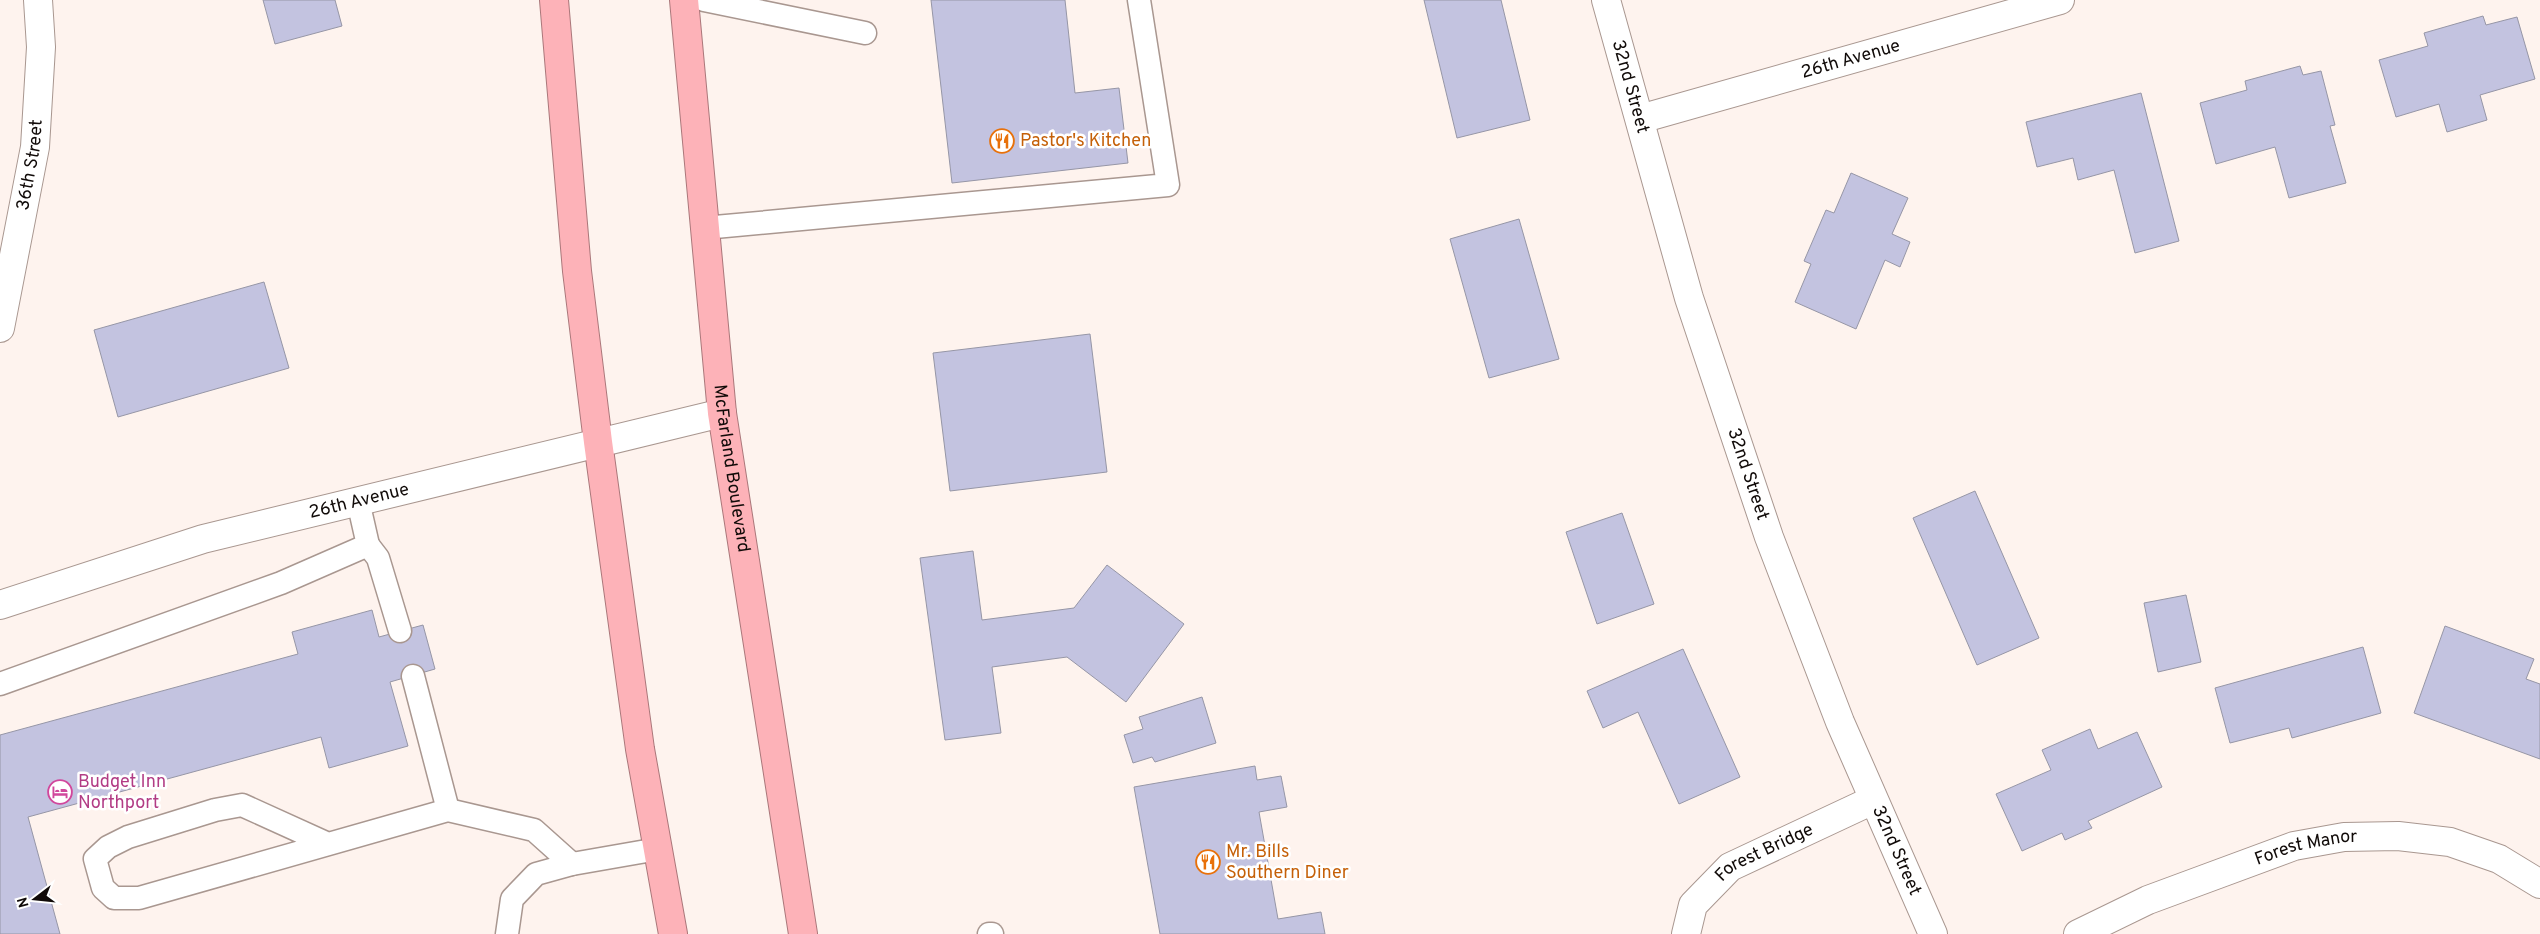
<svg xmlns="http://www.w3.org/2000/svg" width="2540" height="934" font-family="Overpass,sans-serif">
<rect width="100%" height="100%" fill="#fef3ee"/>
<g fill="#c3c3e0" stroke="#9696a6">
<path d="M263,0H335L342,26L275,44Z"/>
<path d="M931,0H1065L1075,93L1119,88L1128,163L952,183Z"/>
<path d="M1424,0H1501L1530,120L1457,138Z"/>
<path d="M2483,16L2486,25L2517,17L2535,79L2480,95L2487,120L2447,132L2439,104L2396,117L2379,60L2428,46L2424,33Z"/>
<path d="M2300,66L2303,75L2321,71L2335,125L2330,126L2346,183L2289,198L2275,147L2216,164L2200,103L2247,90L2245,81Z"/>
<path d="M2141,93L2179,241L2135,253L2114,170L2078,180L2073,158L2037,167L2026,122Z"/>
<path d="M1851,173L1908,198L1892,234L1910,242L1900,267L1885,260L1856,329L1795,302L1811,264L1804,261L1826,210L1834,213Z"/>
<path d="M1519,219L1559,359L1489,378L1450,239Z"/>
<path d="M264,282L289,368L118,417L94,330Z"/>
<path d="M1090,334L1107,472L950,491L933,353Z"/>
<path d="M1975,491L2039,638L1977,665L1913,518Z"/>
<path d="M1622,513L1654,604L1597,624L1566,532Z"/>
<path d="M973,551L982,620L1074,608L1107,565L1184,624L1126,702L1067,657L992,667L1001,733L945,740L920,558Z"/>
<path d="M2186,595L2201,662L2158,672L2144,603Z"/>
<path d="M372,610L379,637L423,625L435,669L390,682L408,746L329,768L321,737L28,817L60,934H0V735L298,654L292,632Z"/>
<path d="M2445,626L2534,659L2526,679L2540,684V759L2414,713Z"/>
<path d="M2363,647L2381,713L2292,738L2289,728L2230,743L2215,688Z"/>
<path d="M1683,649L1740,777L1679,804L1638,712L1603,728L1587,691Z"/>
<path d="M1202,697L1216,743L1155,762L1152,757L1133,763L1124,735L1143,729L1139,717Z"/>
<path d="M2090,729L2098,749L2137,732L2162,787L2088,821L2092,828L2065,840L2062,833L2022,851L1996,794L2051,770L2042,750Z"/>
<path d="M1255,766L1257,780L1281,776L1287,807L1259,812L1278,919L1321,912L1325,934H1160L1134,787Z"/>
</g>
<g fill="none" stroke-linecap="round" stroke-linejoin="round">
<g stroke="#a99790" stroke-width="25">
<g id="lane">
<path d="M704,0L865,33"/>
<path d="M704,228L1168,185L1139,0"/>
<path d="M368,545L378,558L400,631"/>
<path d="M413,676L448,810"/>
<path d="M0,684L281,583L368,545L358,501"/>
<path d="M328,844L242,805L215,810L128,837L108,847L95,859L103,888L114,898H139L448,810L534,830L572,864"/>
<path d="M507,934L512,899L536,874L572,864L658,849"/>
<path d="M989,934H992"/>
</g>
</g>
<g stroke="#a99790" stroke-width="30">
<g id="street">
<path id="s1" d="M1606,0L1689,298L1769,537L1840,722L1933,934"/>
<path id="s2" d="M1640,119L2060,0"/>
<path id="s3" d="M0,328L35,147L41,47L38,0"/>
<path id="s4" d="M0,605L203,539L722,413"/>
<path id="s5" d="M1686,934L1693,905L1730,867L1873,800"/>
<path id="s6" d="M2078,934L2148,900L2294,846L2344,837L2398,836L2450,842L2499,859L2540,884"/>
</g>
</g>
<g stroke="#aa777a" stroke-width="30">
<g id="highway">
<path d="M554,0L577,271L598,442L640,749L673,934"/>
<path id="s7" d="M684,0L722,413L803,934"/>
</g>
</g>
<use href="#lane" stroke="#fff" stroke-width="22"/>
<use href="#street" stroke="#fff" stroke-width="28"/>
<use href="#highway" stroke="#fdb2b8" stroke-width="28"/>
</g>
<defs>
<g id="restaurant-ring" transform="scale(1.25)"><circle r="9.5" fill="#fff" stroke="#e8710a" stroke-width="1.5"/><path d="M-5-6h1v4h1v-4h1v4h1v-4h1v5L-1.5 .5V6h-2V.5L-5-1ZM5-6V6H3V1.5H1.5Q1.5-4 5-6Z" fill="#e8710a"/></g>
<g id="hotel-ring" transform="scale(1.25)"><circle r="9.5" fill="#fff" stroke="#d1479c" stroke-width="1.5"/><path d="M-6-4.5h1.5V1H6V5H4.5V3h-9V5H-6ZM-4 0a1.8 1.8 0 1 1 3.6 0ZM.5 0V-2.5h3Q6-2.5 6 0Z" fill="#d1479c"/></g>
</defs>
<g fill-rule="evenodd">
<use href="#restaurant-ring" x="1002" y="141"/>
<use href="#hotel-ring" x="60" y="792"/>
<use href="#restaurant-ring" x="1208" y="862"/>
</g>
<g text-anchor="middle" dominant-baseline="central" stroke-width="5" stroke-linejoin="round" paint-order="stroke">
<g font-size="18" fill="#100a08" stroke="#fff">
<text stroke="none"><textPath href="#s2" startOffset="219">26th Avenue</textPath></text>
<text stroke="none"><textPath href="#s1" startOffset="90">32nd Street</textPath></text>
<text stroke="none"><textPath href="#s3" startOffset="166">36th Street</textPath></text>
<text stroke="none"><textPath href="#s7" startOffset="471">McFarland Boulevard</textPath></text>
<text stroke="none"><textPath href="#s1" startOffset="495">32nd Street</textPath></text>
<text stroke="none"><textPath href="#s4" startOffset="374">26th Avenue</textPath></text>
<text stroke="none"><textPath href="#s6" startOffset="245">Forest Manor</textPath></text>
<text stroke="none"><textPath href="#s1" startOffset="900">32nd Street</textPath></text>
<text stroke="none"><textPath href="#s5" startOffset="120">Forest Bridge</textPath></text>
</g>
<g font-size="18" fill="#c56008" stroke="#fff" text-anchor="start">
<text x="1020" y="141">Pastor's Kitchen</text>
<text x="1226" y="852">Mr. Bills<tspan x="1226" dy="21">Southern Diner</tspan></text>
</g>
<g font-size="18" fill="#b23c85" stroke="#fff" text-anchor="start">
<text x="78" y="782">Budget Inn<tspan x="78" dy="21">Northport</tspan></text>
</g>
</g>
<g transform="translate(35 899) rotate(254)" stroke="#ffffff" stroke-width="4" paint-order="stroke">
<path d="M0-4L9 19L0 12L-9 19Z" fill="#100a08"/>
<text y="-8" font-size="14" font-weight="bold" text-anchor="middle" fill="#100a08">N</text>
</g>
</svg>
